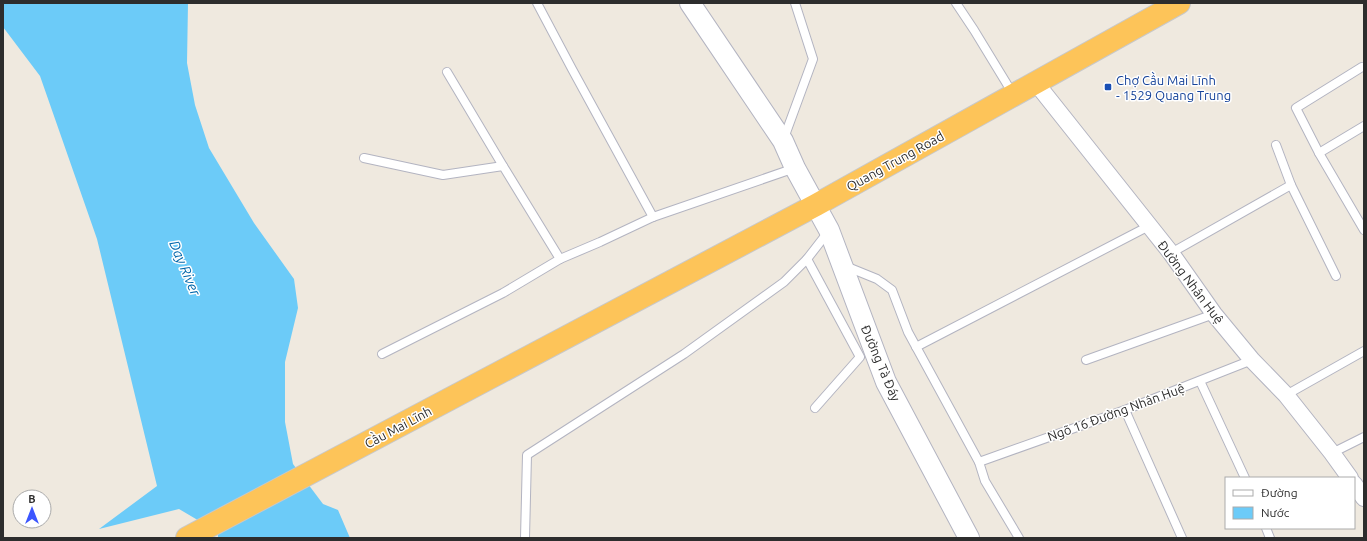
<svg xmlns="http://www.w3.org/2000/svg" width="1367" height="541" font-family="Ubuntu,sans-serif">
<rect width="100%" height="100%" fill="#efe9df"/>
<path fill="#6ccbf8" d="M3,3H188L187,63L195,105L209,148L254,223L294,279L298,308L285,362V422L293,464L323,504L338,510L350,538H218V532L179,509L99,529L157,486L97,239L40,76L3,27Z"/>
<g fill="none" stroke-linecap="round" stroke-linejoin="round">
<g stroke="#b3b4c1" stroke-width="10">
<g id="service">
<path d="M537,3L572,69L653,217"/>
<path d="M956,3L974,30L1013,94"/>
<path d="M447,72L503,166"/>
<path d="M1364,126L1319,153L1364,230"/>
<path d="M784,138L813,59L795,3"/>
<path d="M1276,145L1291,185"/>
<path d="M1319,153L1296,108L1362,67"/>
<path d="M364,158L443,175L503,166L560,259"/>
<path d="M1171,253L1291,185L1336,276"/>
<path d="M807,259L860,357L815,408"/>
<path d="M845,266L877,279L892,290L908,332L979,462L985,481L1019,538"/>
<path d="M916,347L1149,226"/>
<path d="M382,354L503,293L560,259L600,242L653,217L795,168"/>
<path d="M1086,360L1214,314"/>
<path d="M1200,381L1245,478"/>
<path d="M1286,395L1364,351"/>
<path d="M1125,410L1182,538"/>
<path d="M1332,453L1364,437"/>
<path d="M979,462L1125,410L1252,360"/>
<path d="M1266,528L1270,538"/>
<path d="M525,538L527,455L684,354L784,282L807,259L828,232"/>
</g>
</g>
<g stroke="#b3b4c1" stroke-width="18">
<g id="minor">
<path d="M1036,83L1171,253L1214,314L1252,360L1286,395L1332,453L1350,478"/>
<path d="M1354,484L1364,498"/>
</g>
</g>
<g stroke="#b3b4c1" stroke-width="22">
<path id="tertiary" d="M690,3L783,141L795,168L829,230L886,382L969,538"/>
</g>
<g stroke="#c8c8c8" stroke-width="24">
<path id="trunk" d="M187,538L816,205L1179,3"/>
</g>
<use href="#service" stroke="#fff" stroke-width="8"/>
<use href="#minor" stroke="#fff" stroke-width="16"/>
<use href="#tertiary" stroke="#fff" stroke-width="20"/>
<use href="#trunk" stroke="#fdc459" stroke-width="22"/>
</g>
<rect fill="#1a4fb4" stroke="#fff" stroke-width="1.5" x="1104" y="83" width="8" height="8" rx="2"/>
<g text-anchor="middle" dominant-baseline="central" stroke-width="3" stroke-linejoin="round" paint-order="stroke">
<g font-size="13" fill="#164399" stroke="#fff" text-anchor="start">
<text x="1116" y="80">Chợ Cầu Mai Lĩnh<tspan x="1116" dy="15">- 1529 Quang Trung</tspan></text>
</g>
<g font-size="13" fill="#2d2d2d" stroke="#fff">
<text transform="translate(895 161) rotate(-29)">Quang Trung Road</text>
<text transform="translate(1191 282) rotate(53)">Đường Nhân Huệ</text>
<text transform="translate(881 363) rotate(67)">Đường Tà Đáy</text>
<text transform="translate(1116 412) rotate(-20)">Ngõ 16 Đường Nhân Huệ</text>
<text transform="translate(398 427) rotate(-28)">Cầu Mai Lĩnh</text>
</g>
<g font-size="14" font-style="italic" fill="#0368ab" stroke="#fff">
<text transform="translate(185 268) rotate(67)">Day River</text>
</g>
</g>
<rect width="1367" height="541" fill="none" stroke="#2d2d2d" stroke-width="8"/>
<rect x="1225" y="477" width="130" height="52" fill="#ffffff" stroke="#ababab"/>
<rect x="1233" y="490" width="20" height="6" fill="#ffffff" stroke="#ababab"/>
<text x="1261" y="497" font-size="12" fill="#2d2d2d">Đường</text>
<rect x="1233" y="507" width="20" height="12" fill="#6ccbf8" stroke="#ababab"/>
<text x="1261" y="517" font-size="12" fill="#2d2d2d">Nước</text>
<g transform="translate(32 509)"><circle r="19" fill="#ffffff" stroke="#ababab"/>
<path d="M0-3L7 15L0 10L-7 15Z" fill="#3c56ff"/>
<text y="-6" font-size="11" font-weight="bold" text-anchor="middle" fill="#2d2d2d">B</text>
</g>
</svg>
